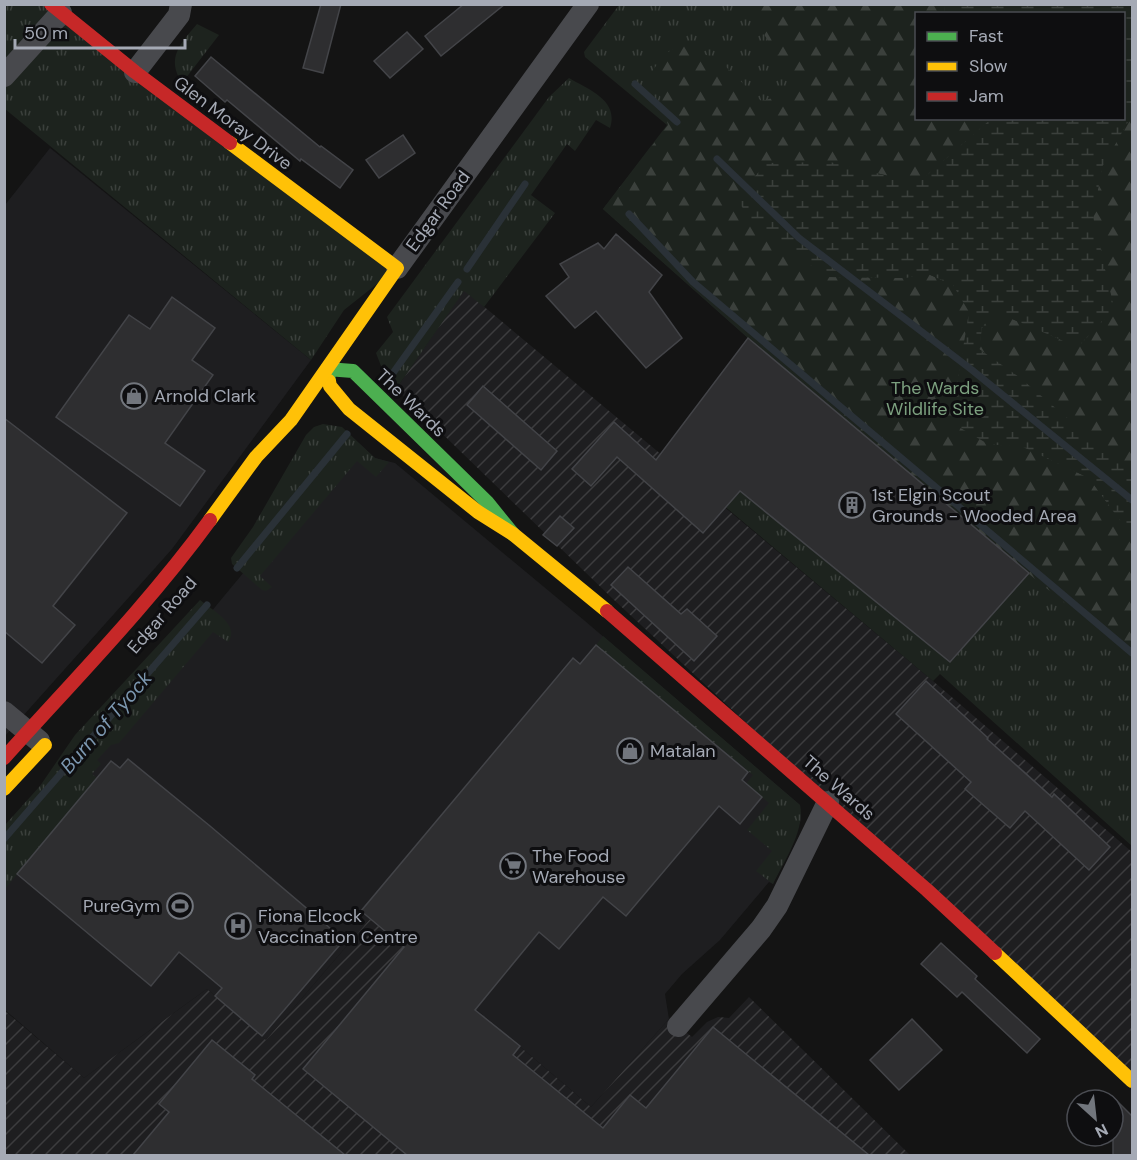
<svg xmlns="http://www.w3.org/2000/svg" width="1137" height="1160" font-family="'DM Sans',sans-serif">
<defs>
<pattern id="industrial-furrows" width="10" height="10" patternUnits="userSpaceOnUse" patternTransform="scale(1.5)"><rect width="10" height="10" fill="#1e1e20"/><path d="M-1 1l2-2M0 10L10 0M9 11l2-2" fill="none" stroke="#3c3c3e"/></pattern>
<pattern id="grass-tufts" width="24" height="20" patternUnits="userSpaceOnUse" patternTransform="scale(1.5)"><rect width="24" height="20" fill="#1d231e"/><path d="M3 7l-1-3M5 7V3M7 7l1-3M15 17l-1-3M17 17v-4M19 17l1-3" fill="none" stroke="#3b403c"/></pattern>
<pattern id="forest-firs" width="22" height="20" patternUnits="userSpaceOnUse" patternTransform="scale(1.5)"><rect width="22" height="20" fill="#1d231e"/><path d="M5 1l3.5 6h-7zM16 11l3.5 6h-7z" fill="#3b403c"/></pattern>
<pattern id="wetland-marsh" width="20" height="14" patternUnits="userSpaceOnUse" patternTransform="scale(1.5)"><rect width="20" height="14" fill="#1d231e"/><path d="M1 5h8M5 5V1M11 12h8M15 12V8" fill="none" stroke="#3b403c"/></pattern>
</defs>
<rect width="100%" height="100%" fill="#141414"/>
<g fill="#1e1e20">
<path d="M50,148L311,360L172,549L5,736V205Z"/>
<path d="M354,439L375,458L395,463L585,621L800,805L801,820L787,855L773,884L769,882L720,940L682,974L665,994L669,1019L591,1107L370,919L266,1040L207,989L84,1078L5,1010V857L100,746Z"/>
</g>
<g fill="url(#industrial-furrows)">
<path d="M464,290L933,681L1132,852V1081L613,599L396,389Z"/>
<path d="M370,919L591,1107L669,1019L692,1037L707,1022L718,1017L729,1018L749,997L910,1155H5L4,1010L84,1078L207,989L266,1040Z"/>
</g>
<g fill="url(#grass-tufts)" fill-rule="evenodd">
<path d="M5,5H51L397,268L344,310L311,360L5,109Z"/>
<path d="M619,5H1132V846L940,674L933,681L661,453L748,338L603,209L667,125L585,57L584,52ZM916,14H1124V118H916Z"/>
<path d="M197,24L219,35L182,83C166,58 180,44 197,24Z"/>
<path d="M569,78C589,90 619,100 610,128L596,120L575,151L567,144L531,195L555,213L484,307L464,291L396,389L383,371L376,353L393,332L387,317L549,97Z"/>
<path d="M323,424L342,427L375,458L389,462L376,477L357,461L260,576L272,587L266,591L262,590L232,564L231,558L253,527L306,435L314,427Z"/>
<path d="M200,600C212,610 241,625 228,642L213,632L119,743L111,745L97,760L101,764L92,774L97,778L5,889V825L40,786L75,735Z"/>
<path d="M603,636L800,805C805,831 784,861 773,884L756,871L772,851L747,830L769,803L746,784L753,775L596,645Z"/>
</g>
<g fill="url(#forest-firs)">
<path d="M745,5H945L944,13L916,14V118L991,119L918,183L830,162L750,220L827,277L904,278L928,274L953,285L970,312L956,391L988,444L1023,447L1089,478L1132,537V658L1029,574L950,662L673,437L748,338L603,209L668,125L653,70L665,54L681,44L720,61L761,101L789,94L791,76Z"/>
<path d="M1132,115V473L1019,377L979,349L982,328L993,311L1078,347L1114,309L1093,217L1102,167Z"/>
</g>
<path fill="url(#wetland-marsh)" d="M945,5H1132V115L1102,167L1093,217L1114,308L1078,347L993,311L982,328L979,349L1019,377L1132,473V537L1089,478L1023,447L988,444L957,426L956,391L969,312L953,285L928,274L904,278L827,277L750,220L736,197L767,163L830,162L918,183L991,119L1124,118V14H945Z"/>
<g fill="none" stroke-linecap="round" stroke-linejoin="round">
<g stroke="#2a3137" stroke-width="7">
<path d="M635,84L677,122"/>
<path d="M717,159L799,238L972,370L1132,500"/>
<path d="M629,214L693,282L1132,653"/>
<path d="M467,269L525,184"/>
<path d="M388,380L458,282"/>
<path d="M237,568L347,434"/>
<path d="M4,839L207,605"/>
</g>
</g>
<g fill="#2e2e30" stroke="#434448" stroke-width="1.5">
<path d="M321,4H341L323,73L303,68Z"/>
<path d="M464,4H505L441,56L425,36Z"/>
<path d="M407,32L423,49L390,78L374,61Z"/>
<path d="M211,57L320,147L321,146L353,170L340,188L301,159L300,161L227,100L225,102L195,76Z"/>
<path d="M403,135L415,153L379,178L366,160Z"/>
<path d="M616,234L662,275L649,292L682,338L646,368L596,311L575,328L546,296L569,277L560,264L598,243L604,249Z"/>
<path d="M172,297L215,328L192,360L213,375L165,443L205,471L180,506L56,417L129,315L150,329Z"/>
<path d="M748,338L1029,573L950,662L740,491L703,533L617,457L591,486L572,469L614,422L656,460Z"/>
<path d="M483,386L557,451L541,470L467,405Z"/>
<path d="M4,418L127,513L53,606L75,625L42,663L4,631Z"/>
<path d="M560,516L574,528L557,546L543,535Z"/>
<path d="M628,567L681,614L687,609L717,636L694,661L611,585Z"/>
<path d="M596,645L748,772L742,780L762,797L740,824L719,806L626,916L603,897L559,949L539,932L475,1010L520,1046L513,1055L603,1128L630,1095L646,1108L713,1027L869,1155H407L303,1069L404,947L361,911L573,658L580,664Z"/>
<path d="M926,681L988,738L987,739L1052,797L1054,794L1110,847L1089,870L1025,811L1010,828L965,789L971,782L896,714Z"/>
<path d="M128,759L210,826L344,940L262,1036L215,996L222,988L179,952L151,986L17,874L111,761L120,768Z"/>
<path d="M941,943L977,976L975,979L1040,1039L1027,1053L962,992L957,997L921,964Z"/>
<path d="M912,1019L942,1050L899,1090L870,1060Z"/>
<path d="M212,1040L255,1075L252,1079L345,1155H133L169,1112L159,1104Z"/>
<path d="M1113,1097L1132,1116V1155H1113Z"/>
</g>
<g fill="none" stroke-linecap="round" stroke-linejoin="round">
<g stroke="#48494d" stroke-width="22">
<path d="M135,72L179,15L181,4"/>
<path d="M4,76L61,13"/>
<path d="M397,268L588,4"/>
<path d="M4,712L39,741"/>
<path d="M678,1026L761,929L777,906L828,802"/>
</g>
<path stroke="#4caf50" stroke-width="14" d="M329,381L327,369L353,371L487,502L513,534"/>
<g stroke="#ffc107" stroke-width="14">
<path d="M329,381L330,386L349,409L478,512L513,534L607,611"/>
<path d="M210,520L256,457L291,420L397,268L230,143"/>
<path d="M4,789L45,745"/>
<path d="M995,953L1132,1081"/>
</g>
<g stroke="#c62828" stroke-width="14">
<path d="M51,4L135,72L230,143"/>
<path d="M607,611L927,890L995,953"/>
<path d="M4,758C74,680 148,605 210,520"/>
</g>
</g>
<defs>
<g id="shop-ring" transform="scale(1.35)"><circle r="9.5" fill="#0e0e10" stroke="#72767d" stroke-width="1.5"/><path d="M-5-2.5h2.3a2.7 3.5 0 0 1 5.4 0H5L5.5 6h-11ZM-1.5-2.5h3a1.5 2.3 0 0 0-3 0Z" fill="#72767d"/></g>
<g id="building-ring" transform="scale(1.35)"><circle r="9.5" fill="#0e0e10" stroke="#72767d" stroke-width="1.5"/><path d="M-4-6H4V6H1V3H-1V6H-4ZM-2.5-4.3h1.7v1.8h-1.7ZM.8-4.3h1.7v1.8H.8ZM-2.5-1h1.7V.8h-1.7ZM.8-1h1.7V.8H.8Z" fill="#72767d"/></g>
<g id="supermarket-ring" transform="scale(1.35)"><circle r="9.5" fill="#0e0e10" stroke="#72767d" stroke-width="1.5"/><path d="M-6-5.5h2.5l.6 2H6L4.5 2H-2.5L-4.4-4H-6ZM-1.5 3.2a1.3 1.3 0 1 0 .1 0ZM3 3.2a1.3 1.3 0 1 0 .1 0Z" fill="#72767d"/></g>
<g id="stadium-ring" transform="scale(1.35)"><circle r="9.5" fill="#0e0e10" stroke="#72767d" stroke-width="1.5"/><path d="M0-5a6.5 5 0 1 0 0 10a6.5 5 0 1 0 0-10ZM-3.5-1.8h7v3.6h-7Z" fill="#72767d"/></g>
<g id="hospital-ring" transform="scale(1.35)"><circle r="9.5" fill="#0e0e10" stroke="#72767d" stroke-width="1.5"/><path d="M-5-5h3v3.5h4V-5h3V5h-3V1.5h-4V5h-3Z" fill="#72767d"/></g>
</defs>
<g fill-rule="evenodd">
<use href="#shop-ring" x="134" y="396"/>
<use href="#building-ring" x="852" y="505"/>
<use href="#shop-ring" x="630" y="751"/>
<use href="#supermarket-ring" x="513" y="866"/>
<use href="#stadium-ring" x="180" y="906"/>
<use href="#hospital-ring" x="238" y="926"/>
</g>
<g text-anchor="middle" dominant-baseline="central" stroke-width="6" stroke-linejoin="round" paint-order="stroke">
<g font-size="18" fill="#a5aab5" stroke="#0e0e10">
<text transform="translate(233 123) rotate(37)">Glen Moray Drive</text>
<text transform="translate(438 211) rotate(-54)">Edgar Road</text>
<text transform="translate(411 403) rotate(44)">The Wards</text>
<text transform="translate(162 615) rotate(-49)">Edgar Road</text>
<text transform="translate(839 788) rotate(41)">The Wards</text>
</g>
<g font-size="18" fill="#7ca07f" stroke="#0e0e10">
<text x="935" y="388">The Wards<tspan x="935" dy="21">Wildlife Site</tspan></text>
</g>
<g font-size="18" fill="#a5aab5" stroke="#0e0e10" text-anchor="start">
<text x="154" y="396">Arnold Clark</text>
<text x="872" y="495">1st Elgin Scout<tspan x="872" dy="21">Grounds - Wooded Area</tspan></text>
<text x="650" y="751">Matalan</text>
<text x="532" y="856">The Food<tspan x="532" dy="21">Warehouse</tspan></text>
<text x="160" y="906" text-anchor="end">PureGym</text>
<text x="258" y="916">Fiona Elcock<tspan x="258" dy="21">Vaccination Centre</tspan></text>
</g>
<g font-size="20" font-style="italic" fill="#7c97b0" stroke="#0e0e10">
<text transform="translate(106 722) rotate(-49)">Burn of Tyock</text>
</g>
</g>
<rect width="1137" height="1160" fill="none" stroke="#a5aab5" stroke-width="12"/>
<rect x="915" y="12" width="210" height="108" fill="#0e0e10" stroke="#4a4c52" stroke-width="1.5"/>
<rect x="927" y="32" width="30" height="9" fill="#4caf50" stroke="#4a4c52" stroke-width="1.5"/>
<text x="969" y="42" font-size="18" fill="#a5aab5">Fast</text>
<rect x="927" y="62" width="30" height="9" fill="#ffc107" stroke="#4a4c52" stroke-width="1.5"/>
<text x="969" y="72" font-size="18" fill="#a5aab5">Slow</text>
<rect x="927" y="92" width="30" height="9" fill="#c62828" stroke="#4a4c52" stroke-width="1.5"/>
<text x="969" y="102" font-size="18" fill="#a5aab5">Jam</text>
<g transform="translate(1095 1118) rotate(153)"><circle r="28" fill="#0e0e10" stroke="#4a4c52" stroke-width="1.5"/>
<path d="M0-4.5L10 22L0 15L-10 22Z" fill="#72767d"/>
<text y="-9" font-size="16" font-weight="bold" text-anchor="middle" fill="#a5aab5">N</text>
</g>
<path d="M15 39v9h170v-9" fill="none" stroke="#a5aab5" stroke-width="3"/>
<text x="24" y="39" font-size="18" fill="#a5aab5" stroke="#0e0e10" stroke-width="4.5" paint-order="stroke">50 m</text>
</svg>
